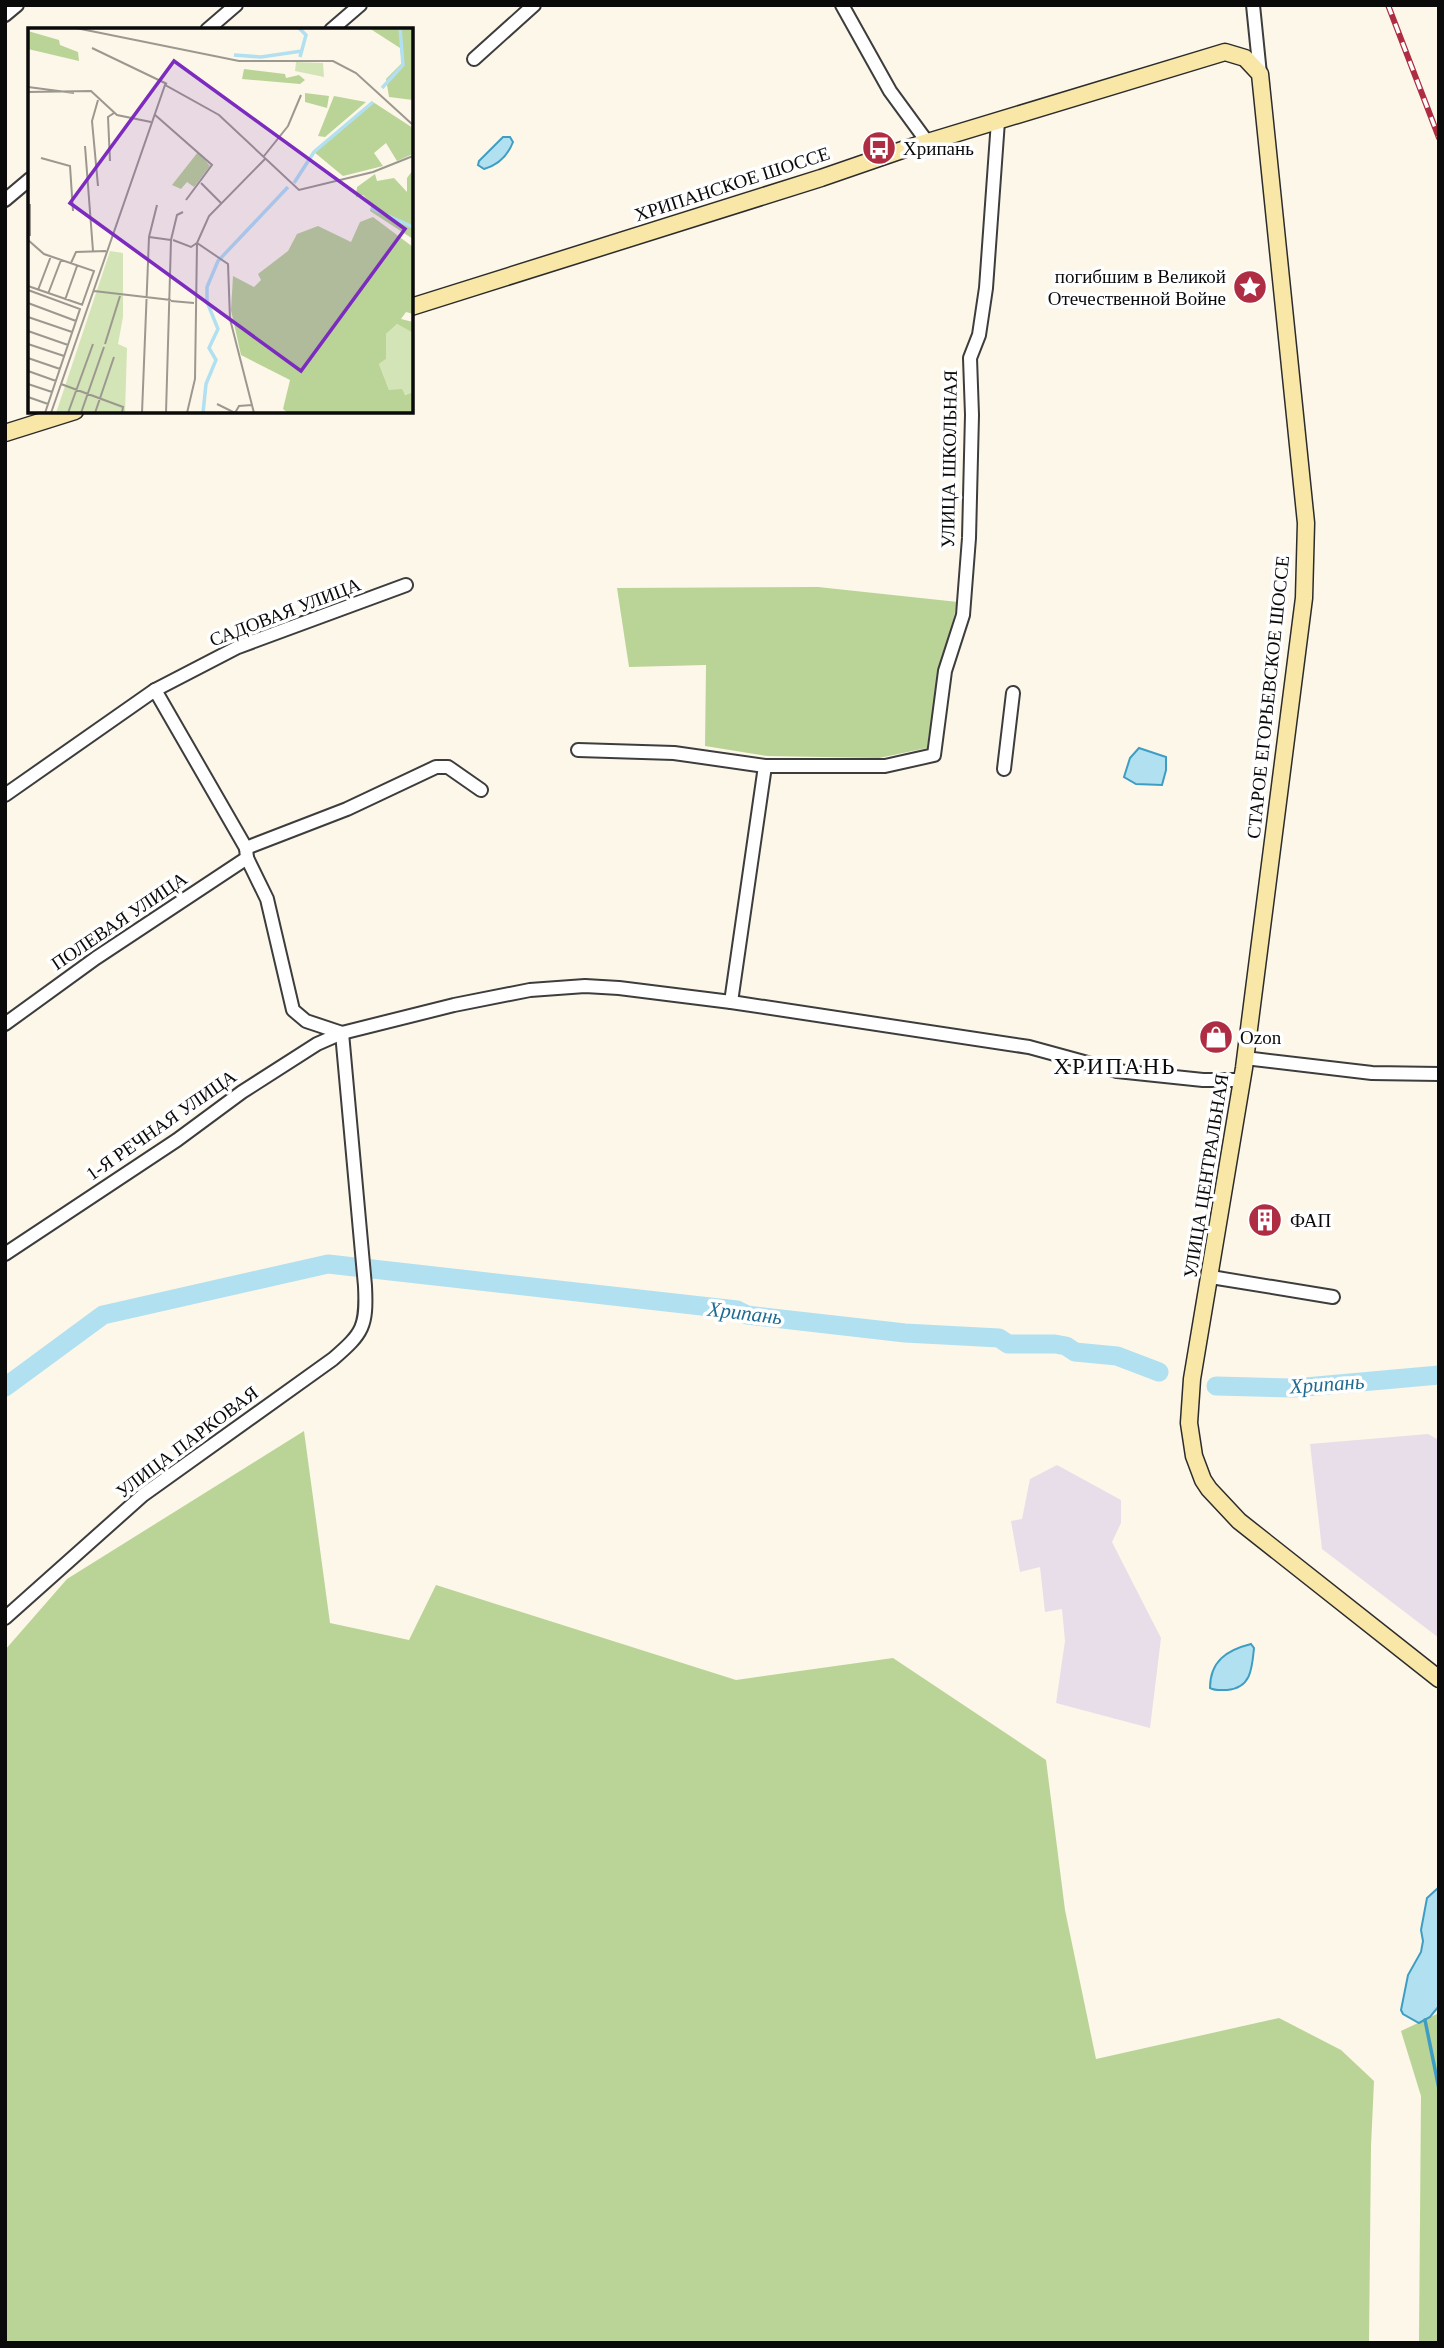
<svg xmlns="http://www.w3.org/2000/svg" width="1444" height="2348" font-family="Georgia,serif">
<rect width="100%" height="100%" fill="#fdf7e9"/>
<g fill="#e7dee9">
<path d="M1428,1434L1439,1440V1638L1322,1549L1310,1444Z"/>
<path d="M1057,1465L1121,1500V1523L1112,1542L1161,1638L1150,1728L1056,1703L1065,1641L1062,1609L1045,1612L1040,1567L1020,1572L1011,1521L1022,1519L1030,1479Z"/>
</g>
<g fill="#b9d496">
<path d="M818,587L958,602L939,669L927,748L879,758L767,756L705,746L706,665L629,667L617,588Z"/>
<path d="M304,1431L330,1623L409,1640L436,1585L736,1680L893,1658L1046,1760L1065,1910L1096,2059L1279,2018L1341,2050L1374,2081L1371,2146L1369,2343H5V1650L67,1579Z"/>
<path d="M1439,2013V2343H1419L1421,2096L1401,2031Z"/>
</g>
<g fill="#b1e0f1" stroke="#3e9dc2" stroke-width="2">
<path d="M503,137H510L513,142C508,155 498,165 484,169L478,165L479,161Z"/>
<path d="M1139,748L1166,757V770L1162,785L1136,784L1124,777L1130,758Z"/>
<path d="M1251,1644L1254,1648C1252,1669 1251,1688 1227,1690C1220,1690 1216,1691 1210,1688C1210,1661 1227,1650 1251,1644Z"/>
<path d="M1438,1888L1439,2006L1430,2017L1419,2023L1403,2014L1401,2010L1408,1975L1421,1952L1423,1941L1421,1930L1427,1898Z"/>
</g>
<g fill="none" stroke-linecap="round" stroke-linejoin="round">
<path stroke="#3e9dc2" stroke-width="3.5" d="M1425,2020L1439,2089"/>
<g stroke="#b1e0f1" stroke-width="19">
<path d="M1216,1386L1294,1388L1439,1375"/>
<path d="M5,1387L103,1315L328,1264L737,1310L747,1315L905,1333L999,1338L1008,1344H1055L1066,1346L1075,1352L1117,1356L1159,1372"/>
</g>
<g stroke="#3d3d3d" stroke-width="16">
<g id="street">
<path d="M842,5L890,91L928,143"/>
<path d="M1253,5L1260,74"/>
<path d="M5,15L17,5"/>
<path d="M207,30L236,5"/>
<path d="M331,30L360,5"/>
<path d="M474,59L534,5"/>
<path d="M5,200L30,179"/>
<path d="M578,750L674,753L765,766H885L934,755L945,671L963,615L969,538L972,415L970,358L979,335L986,288L998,121"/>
<path d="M1004,769L1013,693"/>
<path d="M5,795L155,690L238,647L406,585"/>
<path d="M246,848L347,809L436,767H448L481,790"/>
<path d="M247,858L267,899L293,1010L306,1021L342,1033"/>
<path d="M731,1002L765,766"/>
<path d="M5,1024L96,958L247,858L246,848L155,690"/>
<path d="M1245,1058L1372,1073L1439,1074"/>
<path d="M5,1254L177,1140L242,1092L317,1044L342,1033L454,1005L530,990L585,986L619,988L731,1002L1029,1047L1117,1071L1203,1080H1242"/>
<path d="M1211,1277L1333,1297"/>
<path d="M5,1618L143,1495L333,1359C363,1333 367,1327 365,1286L342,1033"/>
</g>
</g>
<g stroke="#2c2c2c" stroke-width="19">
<g id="secondary">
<path d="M411,307L821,178L908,148L1225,52L1245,58L1260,74L1306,523L1304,598L1244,1068L1192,1379L1189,1423L1194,1456L1203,1480L1209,1489L1239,1521L1439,1679"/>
<path d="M5,433L75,411"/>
</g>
</g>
<use href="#street" stroke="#fff" stroke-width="12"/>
<use href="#secondary" stroke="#f9e7a8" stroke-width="16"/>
<g stroke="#af2d42" stroke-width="6">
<path id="rail" d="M1388,5L1439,138"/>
</g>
<use href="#rail" stroke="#fff" stroke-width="3.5" stroke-dasharray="10" stroke-linecap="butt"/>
</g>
<defs>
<g id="bus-disc" transform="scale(1.75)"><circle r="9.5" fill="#af2d42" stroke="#fff"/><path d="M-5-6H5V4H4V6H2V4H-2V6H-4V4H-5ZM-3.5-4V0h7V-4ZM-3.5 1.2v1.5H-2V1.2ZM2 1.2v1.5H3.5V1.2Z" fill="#fff"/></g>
<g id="sight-disc" transform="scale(1.75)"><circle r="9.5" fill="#af2d42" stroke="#fff"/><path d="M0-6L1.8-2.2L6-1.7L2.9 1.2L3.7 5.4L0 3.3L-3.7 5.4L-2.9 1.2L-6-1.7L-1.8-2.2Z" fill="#fff"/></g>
<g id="shop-disc" transform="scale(1.75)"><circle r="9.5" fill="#af2d42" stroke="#fff"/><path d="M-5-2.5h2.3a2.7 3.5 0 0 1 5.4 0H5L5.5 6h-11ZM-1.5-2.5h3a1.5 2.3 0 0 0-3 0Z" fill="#fff"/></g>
<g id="building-disc" transform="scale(1.75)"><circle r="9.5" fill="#af2d42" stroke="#fff"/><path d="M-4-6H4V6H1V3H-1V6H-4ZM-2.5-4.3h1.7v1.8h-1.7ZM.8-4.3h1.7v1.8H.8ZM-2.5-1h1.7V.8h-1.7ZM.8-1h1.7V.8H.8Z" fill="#fff"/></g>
</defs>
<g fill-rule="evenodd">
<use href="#bus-disc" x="879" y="148"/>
<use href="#sight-disc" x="1250" y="287"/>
<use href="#shop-disc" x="1216" y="1037"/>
<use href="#building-disc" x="1265" y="1220"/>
</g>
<g text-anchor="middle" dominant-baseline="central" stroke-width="7" stroke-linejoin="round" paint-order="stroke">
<g font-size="19" fill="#0a0a0a" stroke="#fff" text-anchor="start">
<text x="903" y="148">Хрипань</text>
<text x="1226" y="276" text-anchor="end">погибшим в Великой<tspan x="1226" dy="22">Отечественной Войне</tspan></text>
<text x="1240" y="1037">Ozon</text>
<text x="1290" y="1220">ФАП</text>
</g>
<g font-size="19" fill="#0a0a0a" stroke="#fff">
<text transform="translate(732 184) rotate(-18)">ХРИПАНСКОЕ ШОССЕ</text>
<text transform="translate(949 459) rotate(-89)">УЛИЦА ШКОЛЬНАЯ</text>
<text transform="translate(285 612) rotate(-21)">САДОВАЯ УЛИЦА</text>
<text transform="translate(1268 697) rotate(-84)">СТАРОЕ ЕГОРЬЕВСКОЕ ШОССЕ</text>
<text transform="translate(119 921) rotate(-34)">ПОЛЕВАЯ УЛИЦА</text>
<text transform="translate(161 1125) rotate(-35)">1-Я РЕЧНАЯ УЛИЦА</text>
<text transform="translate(1206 1176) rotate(-81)">УЛИЦА ЦЕНТРАЛЬНАЯ</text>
<text transform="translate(187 1442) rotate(-37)">УЛИЦА ПАРКОВАЯ</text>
</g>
<g font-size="21" font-style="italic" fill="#1e6c91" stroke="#fff">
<text transform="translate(745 1313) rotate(7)">Хрипань</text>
<text transform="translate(1327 1384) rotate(-4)">Хрипань</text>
</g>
<g font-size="23" letter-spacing="2" fill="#0a0a0a" stroke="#fff">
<text x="1115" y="1066">ХРИПАНЬ</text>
</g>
</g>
<g transform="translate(28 28)">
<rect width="385" height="385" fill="#fdf7e9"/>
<path d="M268,34L295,35L296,49L267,43ZM82,223L95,225V289L90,316L99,320L97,385H28ZM369,296L385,305V364L376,367L361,362L351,336L358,331V306Z" fill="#d3e4b6"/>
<path d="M341,0H385V72L361,69L358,51L374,35L372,20ZM0,3L31,12L32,17L50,24L51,33L0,21ZM216,41L257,46L258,50L271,47L277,52L272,56L214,51ZM277,65L301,68L299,80L277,74ZM306,68L338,74L297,109L290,108ZM345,74L385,100V126L369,133L358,115L346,125L355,138L315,148L286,124ZM170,124L182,138L166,159L159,154L153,161L144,157ZM385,142V211L342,183L344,176L335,167L328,169L329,159L347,146L349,153L366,150L379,164V150ZM345,189L385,219V286L378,284L373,291L385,294V305L369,296L358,306V331L351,336L361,362L374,361L377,367L385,364V385H260L255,381L262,352L213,327L203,282L205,248L226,259L233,252L230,246L260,223L269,206L290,198L323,214L332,194Z" fill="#b9d496"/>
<path fill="none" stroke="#b1e0f1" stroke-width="3.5" d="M271,0L278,7L272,29M206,27L233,29L274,23M354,60L375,37L372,0M266,155L286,124L345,74M343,180L385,199M175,385L178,356L188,332L181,320L190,301L179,274V259L190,233L260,159"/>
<path fill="none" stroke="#9c9890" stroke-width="2" d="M48,0L211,33H305L328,45L385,97M64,20L139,56M0,59L46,65M0,64L63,63L89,87L123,94M126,86L184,137L158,172M57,118L65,223M236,128L260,98L273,67M13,130L42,138L45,183M82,133L80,89L86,85M173,155L193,175M70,158L64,93L70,72M2,208V176M121,209L143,212M0,212L16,226L66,243L54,277M145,212L163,219L169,215L200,236L202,291L226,385M43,235L48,224L78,223M0,258L55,277M0,262L52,281L17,385M10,262L23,228M66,263L143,272M20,266L33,232M37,272L49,238M143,273L166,275M0,275L48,293M0,289L44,304M0,303L40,317M0,316L36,328M77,316L92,268M0,330L32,341M0,343L28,353M0,356L24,364M33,356L95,379L94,385M0,369L20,376M189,376L207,385L211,378L224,377M23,385L137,57L191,87L271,162L345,144L385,128M40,385L65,316M53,385L76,319M67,385L86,329M114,385L121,209L129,177M138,385L143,212L149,187L155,184M159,385L167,351L169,215L181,188L237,131"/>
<path fill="#7b2cbf" fill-opacity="0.15" stroke="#7b2cbf" stroke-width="3.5" d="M146,33L377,201L273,343L42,175Z"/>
<rect width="385" height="385" fill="none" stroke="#0a0a0a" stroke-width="3.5"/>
</g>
<rect width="1444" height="2348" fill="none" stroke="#0a0a0a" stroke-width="14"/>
</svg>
